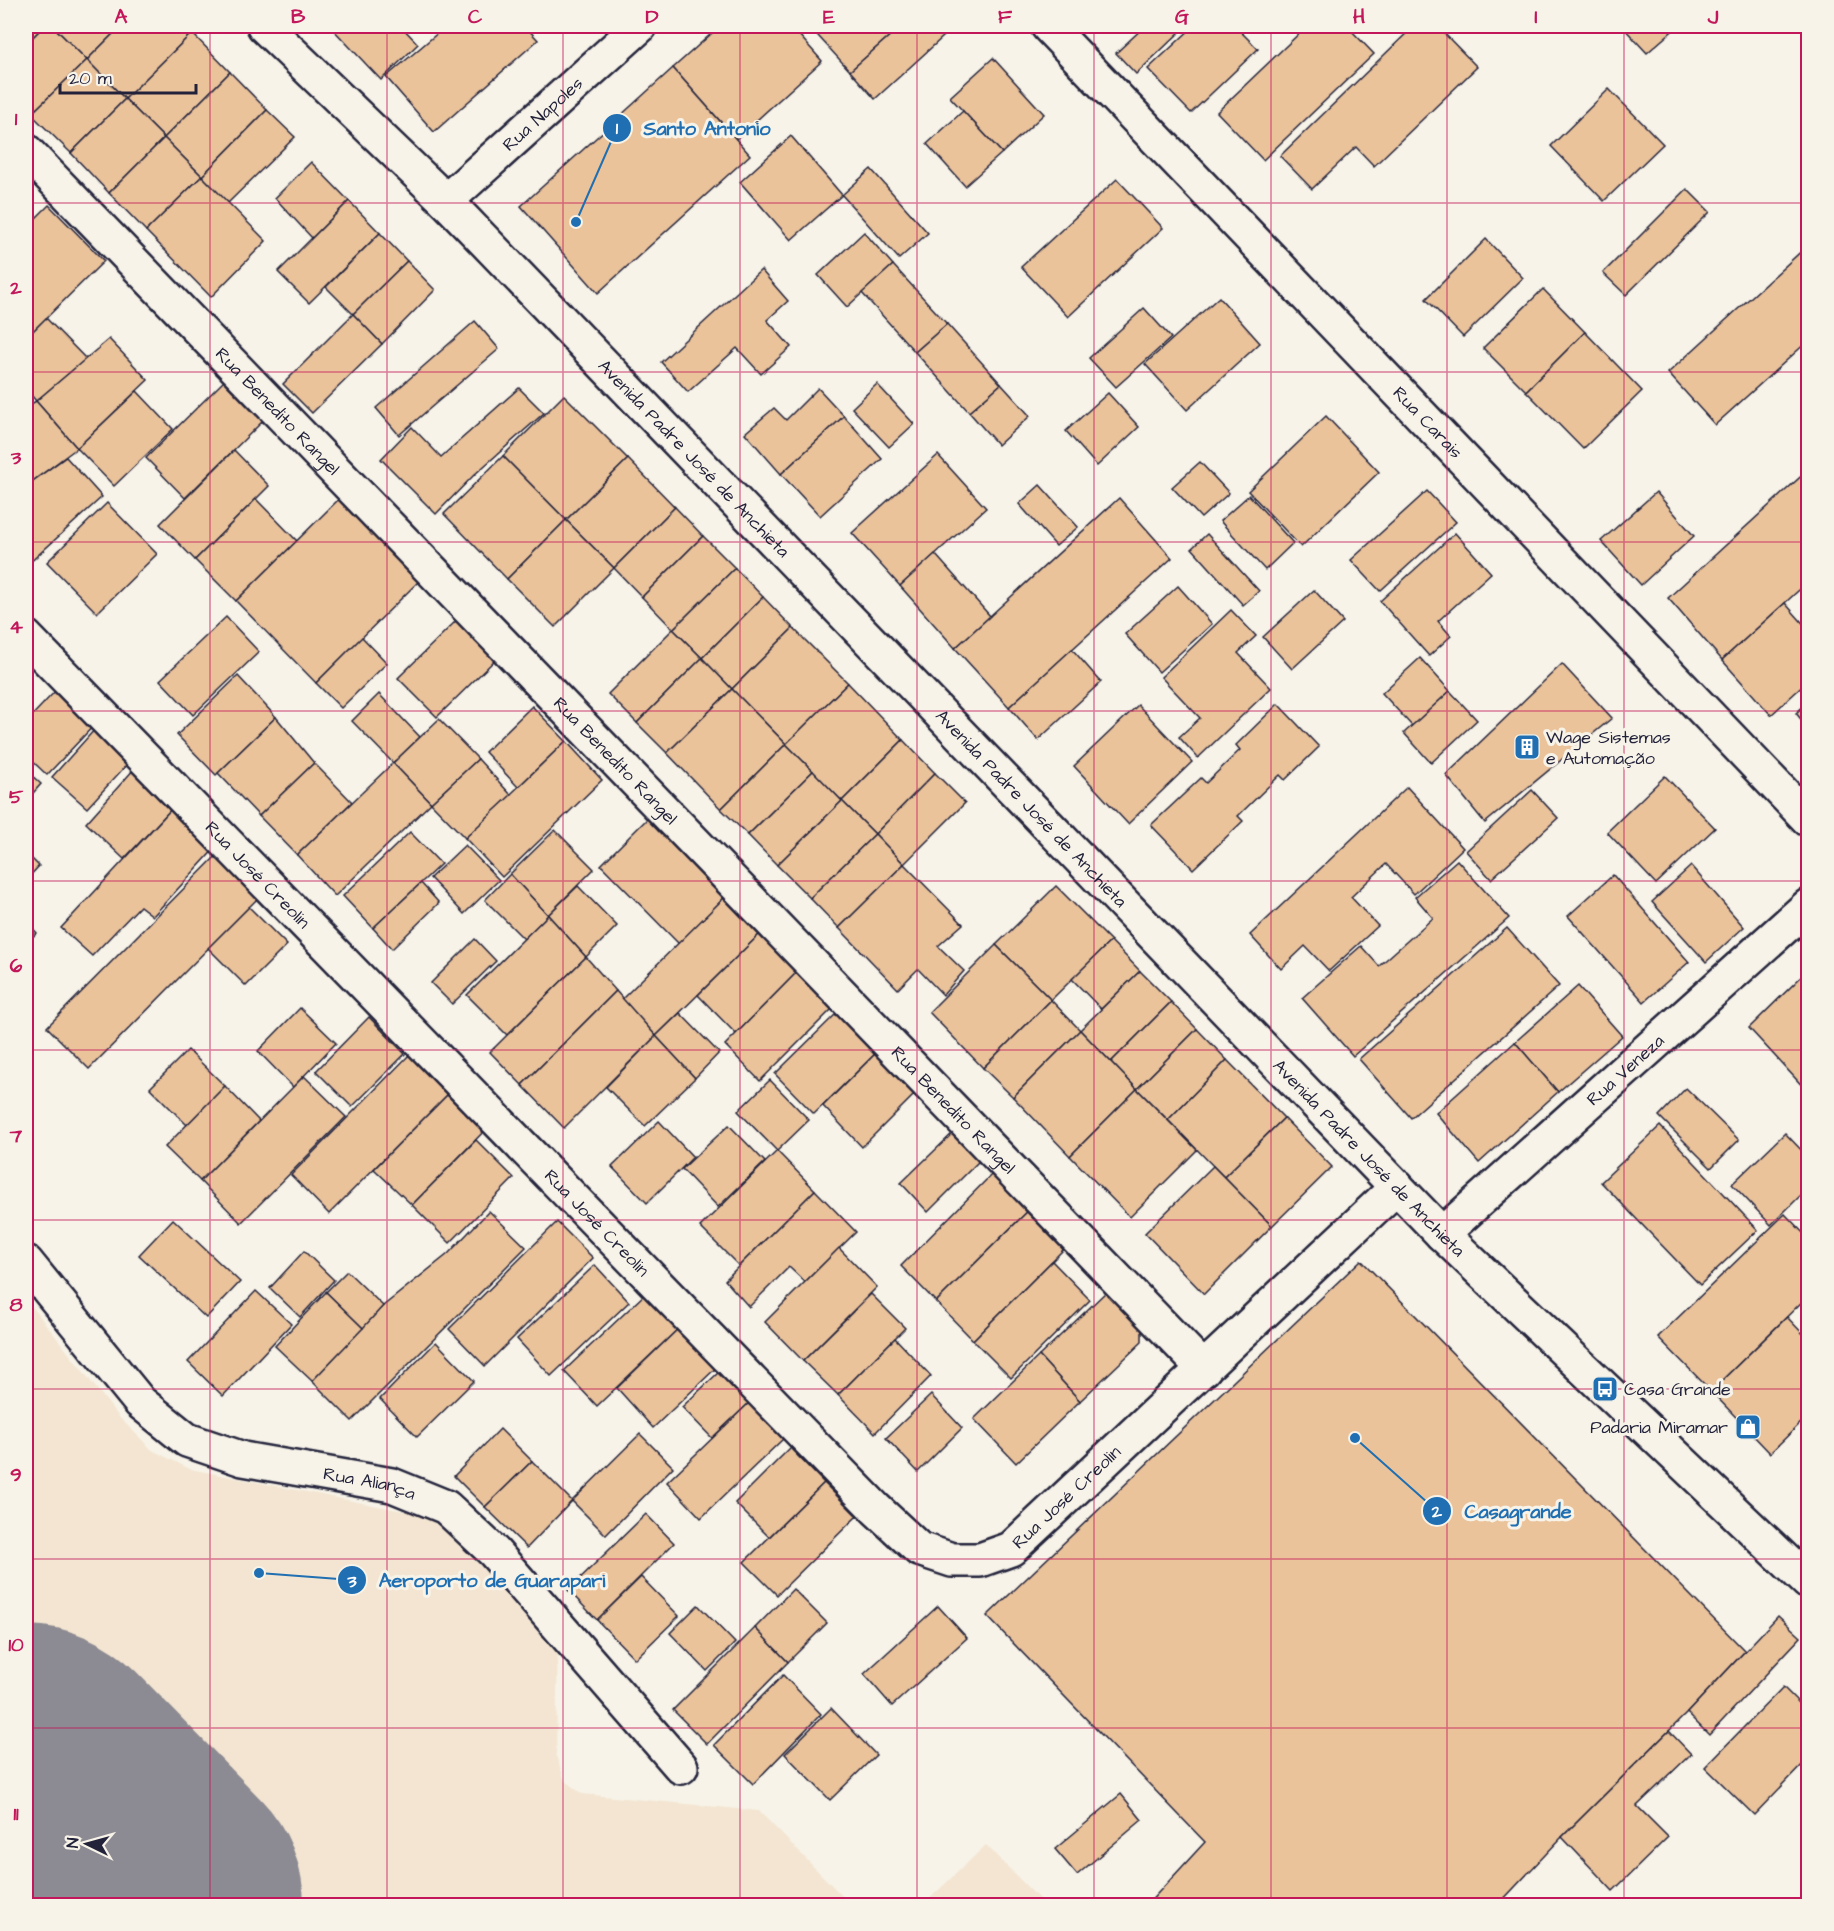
<svg xmlns="http://www.w3.org/2000/svg" width="1834" height="1931" font-family="'Architects Daughter',sans-serif">
<rect width="100%" height="100%" fill="#f7f3e8"/>
<filter id="ink" filterUnits="userSpaceOnUse"><feTurbulence type="fractalNoise" baseFrequency=".0167" numOctaves="2"/><feDisplacementMap in="SourceGraphic" scale="12" xChannelSelector="R" yChannelSelector="G"/><feConvolveMatrix kernelMatrix="1 2 1 2 8 2 1 2 1" color-interpolation-filters="sRGB"/></filter>
<g filter="url(#ink)">
<g fill="#f3e5d1">
<path d="M26,1299L119,1417L152,1450L190,1469L428,1516L558,1631L556,1756L565,1781L582,1794L759,1811L851,1905H26Z"/>
<path d="M986,1845L1045,1905H923Z"/>
</g>
<g fill="none" stroke-linecap="round" stroke-linejoin="round">
<path stroke="#8c8a92" stroke-width="308" d="M26,1779L150,1906"/>
</g>
<g fill="#ebc39b" stroke="#22223b" stroke-width="1.5">
<path d="M26,26H44L26,44Z"/>
<path d="M44,26H53L87,60L31,114L26,108V44Z"/>
<path d="M53,26H121L87,60Z"/>
<path d="M121,26H185L192,33L125,99L87,60Z"/>
<path d="M330,26H401L418,44L381,80Z"/>
<path d="M446,26H525L538,40L434,132L386,77Z"/>
<path d="M720,26H791L822,61L736,139L673,68Z"/>
<path d="M809,26H901L850,71Z"/>
<path d="M901,26H955L875,99L850,71Z"/>
<path d="M1145,26H1177L1182,30L1136,74L1116,53Z"/>
<path d="M1194,26H1235L1258,49L1191,113L1148,69Z"/>
<path d="M1307,26H1347L1374,54L1263,160L1217,112Z"/>
<path d="M1414,26H1437L1477,67L1374,166L1356,147L1312,189L1280,156Z"/>
<path d="M1622,26H1678L1647,53Z"/>
<path d="M192,33L230,72L164,138L125,99Z"/>
<path d="M993,58L1044,114L1002,153L950,97Z"/>
<path d="M87,60L125,99L71,153L31,114Z"/>
<path d="M673,68L750,155L598,293L521,206Z"/>
<path d="M230,72L267,110L202,176L164,138Z"/>
<path d="M1609,89L1663,144L1604,201L1551,146Z"/>
<path d="M125,99L164,138L109,193L71,153Z"/>
<path d="M267,110L295,137L228,203L202,176Z"/>
<path d="M963,111L1002,153L965,186L927,144Z"/>
<path d="M791,136L842,195L791,240L740,182Z"/>
<path d="M164,138L202,176L146,231L109,193Z"/>
<path d="M311,162L349,201L312,238L275,198Z"/>
<path d="M871,169L928,233L899,259L842,195Z"/>
<path d="M202,176L266,241L211,297L146,231Z"/>
<path d="M1117,179L1163,228L1068,317L1021,267Z"/>
<path d="M1687,189L1710,212L1626,295L1603,273Z"/>
<path d="M349,201L380,233L309,303L278,272Z"/>
<path d="M49,205L104,261L26,338V228Z"/>
<path d="M864,232L893,265L847,307L818,275Z"/>
<path d="M380,233L407,261L353,314L326,287Z"/>
<path d="M1486,239L1523,278L1463,337L1426,299Z"/>
<path d="M1807,246L1808,341L1715,425L1668,373Z"/>
<path d="M407,261L435,290L382,344L353,314Z"/>
<path d="M893,265L947,324L915,352L862,293Z"/>
<path d="M761,270L788,301L767,320L791,347L761,374L737,348L688,392L661,362Z"/>
<path d="M1543,289L1585,332L1526,391L1483,348Z"/>
<path d="M1219,297L1260,343L1187,410L1145,364Z"/>
<path d="M1144,308L1171,338L1116,387L1089,358Z"/>
<path d="M353,314L382,344L312,413L283,384Z"/>
<path d="M46,318L86,359L36,401L26,389V338Z"/>
<path d="M475,321L499,349L399,435L376,408Z"/>
<path d="M947,324L1001,384L969,412L915,352Z"/>
<path d="M1585,332L1642,391L1583,449L1526,391Z"/>
<path d="M109,339L148,380L77,448L36,401Z"/>
<path d="M1808,351V363L1803,356Z"/>
<path d="M225,380L264,420L185,498L146,458Z"/>
<path d="M877,384L914,424L889,447L852,408Z"/>
<path d="M1001,384L1030,416L998,445L969,412Z"/>
<path d="M519,388L544,413L474,475L436,514L381,459L412,427L441,457Z"/>
<path d="M818,388L844,416L781,474L745,433L774,408L786,420Z"/>
<path d="M137,391L173,429L114,486L77,448Z"/>
<path d="M1108,393L1139,427L1097,466L1066,431Z"/>
<path d="M564,395L628,459L566,520L503,456Z"/>
<path d="M36,401L77,448L26,486V407Z"/>
<path d="M844,416L882,459L820,516L781,474Z"/>
<path d="M1326,416L1379,472L1301,547L1248,491Z"/>
<path d="M234,450L269,486L195,560L160,524Z"/>
<path d="M938,455L986,508L900,586L852,533Z"/>
<path d="M503,456L566,520L507,579L444,514Z"/>
<path d="M66,457L102,497L26,566V486Z"/>
<path d="M628,459L675,507L614,568L566,520Z"/>
<path d="M1200,462L1229,493L1201,518L1172,487Z"/>
<path d="M1808,470V582L1722,660L1668,598Z"/>
<path d="M1040,485L1078,527L1056,546L1019,504Z"/>
<path d="M1427,491L1456,522L1380,591L1351,560Z"/>
<path d="M1656,492L1694,536L1641,585L1601,541Z"/>
<path d="M1249,495L1293,543L1265,570L1220,521Z"/>
<path d="M1119,498L1172,558L1009,707L955,648Z"/>
<path d="M256,499L297,541L236,601L195,560Z"/>
<path d="M339,499L419,581L316,683L236,601Z"/>
<path d="M107,503L157,554L97,613L47,562Z"/>
<path d="M675,507L703,536L642,597L614,568Z"/>
<path d="M566,520L614,568L555,627L507,579Z"/>
<path d="M1455,533L1491,573L1438,621L1451,636L1429,656L1380,601Z"/>
<path d="M1207,534L1259,591L1243,605L1192,548Z"/>
<path d="M703,536L735,568L673,629L642,597Z"/>
<path d="M935,554L990,616L955,648L900,586Z"/>
<path d="M735,568L763,597L702,658L673,629Z"/>
<path d="M1178,586L1212,624L1159,672L1125,634Z"/>
<path d="M1314,590L1343,622L1292,669L1263,637Z"/>
<path d="M763,597L793,628L732,689L702,658Z"/>
<path d="M1785,603L1808,629V681L1771,715L1722,660Z"/>
<path d="M1231,610L1256,636L1238,653L1271,688L1198,758L1179,737L1200,718L1161,677Z"/>
<path d="M462,615L500,655L437,717L398,678Z"/>
<path d="M226,617L259,652L193,715L160,680Z"/>
<path d="M793,628L848,683L786,744L732,689Z"/>
<path d="M673,629L702,658L637,723L608,694Z"/>
<path d="M362,637L387,663L341,708L316,683Z"/>
<path d="M1072,649L1101,682L1038,740L1009,707Z"/>
<path d="M702,658L732,689L667,753L637,723Z"/>
<path d="M1420,658L1450,691L1412,726L1382,693Z"/>
<path d="M1562,664L1612,718L1485,823L1446,775Z"/>
<path d="M238,676L276,717L216,775L177,735Z"/>
<path d="M848,683L903,740L842,801L786,744Z"/>
<path d="M61,685L98,721L47,775L26,755V722Z"/>
<path d="M732,689L786,744L721,809L667,753Z"/>
<path d="M1450,691L1477,720L1431,763L1404,733Z"/>
<path d="M379,694L420,737L393,763L352,721Z"/>
<path d="M1808,702V728L1796,713Z"/>
<path d="M1278,704L1319,747L1285,780L1280,775L1238,816L1243,821L1193,869L1151,825L1201,778L1206,783L1240,750L1236,745Z"/>
<path d="M1138,705L1192,762L1128,824L1074,766Z"/>
<path d="M532,706L566,741L518,787L485,752Z"/>
<path d="M276,717L314,763L259,816L218,773Z"/>
<path d="M439,719L478,759L431,803L393,763Z"/>
<path d="M96,728L131,760L87,808L52,777Z"/>
<path d="M903,740L935,773L875,834L842,801Z"/>
<path d="M566,741L602,780L502,877L465,838Z"/>
<path d="M786,744L813,771L748,835L721,809Z"/>
<path d="M478,759L511,795L465,838L431,803Z"/>
<path d="M314,763L352,802L297,855L259,816Z"/>
<path d="M393,763L431,803L335,896L297,855Z"/>
<path d="M135,768L175,805L124,859L86,823Z"/>
<path d="M26,770L41,784L26,801Z"/>
<path d="M813,771L842,801L777,865L748,835Z"/>
<path d="M935,773L965,803L904,864L875,834Z"/>
<path d="M1665,776L1715,828L1656,884L1607,832Z"/>
<path d="M1407,787L1463,848L1414,894L1386,864L1351,897L1378,926L1329,971L1305,946L1281,969L1250,935Z"/>
<path d="M1532,790L1558,818L1491,879L1466,851Z"/>
<path d="M842,801L875,834L810,898L777,865Z"/>
<path d="M175,805L218,845L153,916L140,906L92,956L61,928Z"/>
<path d="M650,816L727,895L679,944L601,865Z"/>
<path d="M555,830L594,869L548,915L510,874Z"/>
<path d="M410,832L441,864L373,928L343,896Z"/>
<path d="M875,834L904,864L839,928L810,898Z"/>
<path d="M465,845L499,880L464,914L430,878Z"/>
<path d="M222,850L264,892L89,1069L47,1027Z"/>
<path d="M26,853L39,866L26,880Z"/>
<path d="M1457,860L1509,918L1353,1056L1302,998L1361,946L1379,966L1433,918L1415,897Z"/>
<path d="M904,864L963,924L938,946L964,971L943,995L918,969L898,989L839,928Z"/>
<path d="M1691,866L1744,927L1706,962L1652,902Z"/>
<path d="M510,874L548,915L524,939L485,900Z"/>
<path d="M1613,875L1689,962L1644,1002L1568,916Z"/>
<path d="M421,883L439,903L392,949L373,928Z"/>
<path d="M578,886L617,926L586,957L548,915Z"/>
<path d="M1056,886L1111,941L1051,1000L996,945Z"/>
<path d="M727,895L763,931L656,1036L622,999Z"/>
<path d="M249,907L287,945L246,986L208,948Z"/>
<path d="M548,915L586,957L507,1035L467,995Z"/>
<path d="M26,921L37,933L26,943Z"/>
<path d="M1507,928L1559,986L1411,1118L1359,1059Z"/>
<path d="M763,931L800,969L736,1034L698,995Z"/>
<path d="M475,939L496,961L452,1004L431,983Z"/>
<path d="M1111,941L1140,971L1101,1009L1072,979Z"/>
<path d="M996,945L1051,1000L983,1068L929,1012Z"/>
<path d="M586,957L616,991L522,1085L490,1052Z"/>
<path d="M800,969L836,1005L760,1081L725,1045Z"/>
<path d="M1808,970V1092L1749,1028Z"/>
<path d="M1140,971L1171,1002L1111,1062L1080,1030Z"/>
<path d="M1578,986L1622,1036L1558,1092L1515,1042Z"/>
<path d="M616,991L656,1036L564,1128L522,1085Z"/>
<path d="M1051,1000L1080,1030L1013,1097L983,1068Z"/>
<path d="M1171,1002L1197,1029L1137,1089L1111,1062Z"/>
<path d="M300,1008L336,1043L293,1087L258,1051Z"/>
<path d="M839,1011L878,1051L814,1114L775,1074Z"/>
<path d="M680,1013L719,1053L695,1078L656,1036Z"/>
<path d="M369,1017L405,1054L352,1107L316,1071Z"/>
<path d="M1197,1029L1227,1060L1168,1120L1137,1089Z"/>
<path d="M1080,1030L1137,1089L1070,1156L1013,1097Z"/>
<path d="M656,1036L695,1078L645,1126L606,1087Z"/>
<path d="M1515,1042L1558,1092L1479,1163L1436,1113Z"/>
<path d="M416,1048L455,1087L329,1214L291,1175Z"/>
<path d="M188,1050L225,1086L187,1125L150,1088Z"/>
<path d="M878,1051L918,1091L862,1147L823,1106Z"/>
<path d="M1227,1060L1284,1118L1224,1177L1168,1120Z"/>
<path d="M304,1076L346,1117L241,1223L200,1181Z"/>
<path d="M770,1080L809,1120L777,1151L738,1111Z"/>
<path d="M225,1086L259,1121L200,1181L165,1147Z"/>
<path d="M455,1087L491,1124L412,1205L374,1169Z"/>
<path d="M1686,1088L1739,1140L1711,1168L1659,1116Z"/>
<path d="M1137,1089L1197,1150L1130,1217L1070,1156Z"/>
<path d="M1284,1118L1332,1167L1272,1226L1224,1177Z"/>
<path d="M659,1121L693,1157L647,1203L612,1167Z"/>
<path d="M729,1125L765,1162L718,1207L682,1169Z"/>
<path d="M1660,1126L1758,1230L1700,1285L1601,1182Z"/>
<path d="M956,1130L983,1157L928,1212L901,1183Z"/>
<path d="M1785,1133L1808,1157V1188L1771,1225L1732,1184Z"/>
<path d="M476,1140L514,1178L450,1243L412,1205Z"/>
<path d="M777,1151L815,1190L739,1266L700,1227Z"/>
<path d="M1213,1166L1272,1226L1204,1294L1145,1233Z"/>
<path d="M997,1169L1033,1206L936,1302L901,1266Z"/>
<path d="M815,1190L856,1232L805,1282L789,1267L749,1307L725,1280Z"/>
<path d="M1033,1206L1070,1243L973,1340L936,1302Z"/>
<path d="M489,1211L526,1247L352,1421L312,1381L383,1306L448,1254Z"/>
<path d="M1785,1214L1808,1238V1296L1711,1391L1658,1337Z"/>
<path d="M173,1219L240,1282L206,1318L139,1255Z"/>
<path d="M557,1222L593,1258L485,1366L449,1329Z"/>
<path d="M839,1248L877,1287L803,1361L765,1322Z"/>
<path d="M304,1251L334,1280L300,1317L270,1288Z"/>
<path d="M1361,1260L1745,1651L1687,1713L1562,1837L1497,1906H1146L1205,1842L987,1616Z"/>
<path d="M1052,1261L1090,1300L1011,1378L973,1340Z"/>
<path d="M595,1265L629,1302L551,1376L517,1339Z"/>
<path d="M347,1271L383,1306L363,1328L326,1292Z"/>
<path d="M256,1291L291,1324L223,1396L188,1362Z"/>
<path d="M1107,1291L1142,1326V1342L1080,1401L1039,1356Z"/>
<path d="M326,1292L363,1328L312,1381L275,1346Z"/>
<path d="M646,1293L679,1328L597,1406L564,1371Z"/>
<path d="M871,1294L905,1328L838,1395L803,1361Z"/>
<path d="M1787,1317L1808,1339V1416L1770,1453L1711,1391Z"/>
<path d="M679,1328L716,1368L653,1428L617,1388Z"/>
<path d="M895,1338L931,1376L875,1433L838,1395Z"/>
<path d="M436,1342L474,1381L417,1437L380,1399Z"/>
<path d="M1039,1356L1080,1401L1016,1463L974,1419Z"/>
<path d="M719,1372L749,1403L712,1438L682,1407Z"/>
<path d="M931,1395L962,1428L918,1472L886,1438Z"/>
<path d="M749,1403L783,1439L701,1518L667,1482Z"/>
<path d="M500,1429L532,1461L485,1507L454,1476Z"/>
<path d="M640,1434L673,1467L606,1535L572,1501Z"/>
<path d="M790,1448L824,1483L769,1537L735,1503Z"/>
<path d="M532,1461L572,1501L527,1548L485,1507Z"/>
<path d="M824,1483L857,1516L777,1595L744,1562Z"/>
<path d="M646,1514L674,1543L597,1620L568,1590Z"/>
<path d="M641,1577L679,1616L635,1659L597,1620Z"/>
<path d="M793,1589L827,1623L788,1662L755,1628Z"/>
<path d="M698,1605L735,1643L707,1671L670,1633Z"/>
<path d="M938,1606L967,1638L892,1706L864,1674Z"/>
<path d="M1778,1616L1801,1637L1709,1735L1687,1713Z"/>
<path d="M755,1628L788,1662L707,1744L673,1710Z"/>
<path d="M783,1675L821,1714L753,1784L714,1745Z"/>
<path d="M1783,1687L1808,1712V1759L1754,1815L1705,1767Z"/>
<path d="M831,1708L876,1755L830,1800L785,1754Z"/>
<path d="M1669,1731L1691,1754L1637,1806L1668,1837L1613,1891L1562,1837Z"/>
<path d="M1121,1794L1142,1820L1077,1875L1055,1849Z"/>
</g>
<g fill="none" stroke-linecap="round" stroke-linejoin="round">
<g stroke="#22223b" stroke-width="38">
<g id="minor">
<path id="s1" d="M1048,26L1808,819"/>
<path id="s2" d="M26,151L1204,1369"/>
<path id="s3" d="M446,201L640,26"/>
<path id="s4" d="M26,637L876,1509L919,1549L952,1560H980L1011,1549L1397,1187"/>
<path id="s5" d="M1442,1234L1808,906"/>
<path id="s6" d="M26,1262L140,1402L187,1440L243,1459L392,1485L446,1507L494,1552L681,1767"/>
</g>
</g>
<g stroke="#22223b" stroke-width="38">
<g id="secondary">
<path id="s7" d="M264,26L446,201L1442,1234L1808,1582"/>
</g>
</g>
<use href="#minor" stroke="#f7f3e8" stroke-width="33"/>
<use href="#secondary" stroke="#f7f3e8" stroke-width="33"/>
</g>
</g>
<path fill="none" stroke="#c2185b" stroke-width="1.5" stroke-opacity="0.55" d="M210,26V1906M387,26V1906M563,26V1906M740,26V1906M917,26V1906M1094,26V1906M1271,26V1906M1447,26V1906M1624,26V1906M26,203H1808M26,372H1808M26,542H1808M26,711H1808M26,881H1808M26,1050H1808M26,1220H1808M26,1389H1808M26,1559H1808M26,1728H1808"/>
<defs>
<g id="building-square" transform="scale(1.35)"><rect x="-9" y="-9" width="18" height="18" rx="4" fill="#1f6fb2" stroke="#f7f3e8"/><path d="M-4-6H4V6H1V3H-1V6H-4ZM-2.5-4.3h1.7v1.8h-1.7ZM.8-4.3h1.7v1.8H.8ZM-2.5-1h1.7V.8h-1.7ZM.8-1h1.7V.8H.8Z" fill="#fff"/></g>
<g id="bus-square" transform="scale(1.35)"><rect x="-9" y="-9" width="18" height="18" rx="4" fill="#1f6fb2" stroke="#f7f3e8"/><path d="M-5-6H5V4H4V6H2V4H-2V6H-4V4H-5ZM-3.5-4V0h7V-4ZM-3.5 1.2v1.5H-2V1.2ZM2 1.2v1.5H3.5V1.2Z" fill="#fff"/></g>
<g id="shop-square" transform="scale(1.35)"><rect x="-9" y="-9" width="18" height="18" rx="4" fill="#1f6fb2" stroke="#f7f3e8"/><path d="M-5-2.5h2.3a2.7 3.5 0 0 1 5.4 0H5L5.5 6h-11ZM-1.5-2.5h3a1.5 2.3 0 0 0-3 0Z" fill="#fff"/></g>
</defs>
<g fill-rule="evenodd">
<use href="#building-square" x="1527" y="747"/>
<use href="#bus-square" x="1605" y="1389"/>
<use href="#shop-square" x="1748" y="1427"/>
</g>
<g text-anchor="middle" dominant-baseline="central" stroke-width="6" stroke-linejoin="round" paint-order="stroke">
<g font-size="18" fill="#22223b" stroke="#f7f3e8">
<text stroke="none"><textPath href="#s3" startOffset="130">Rua Napoles</textPath></text>
<text stroke="none"><textPath href="#s2" startOffset="362">Rua Benedito Rangel</textPath></text>
<text stroke="none"><textPath href="#s1" startOffset="549">Rua Carais</textPath></text>
<text stroke="none"><textPath href="#s7" startOffset="610">Avenida Padre José de Anchieta</textPath></text>
<text stroke="none"><textPath href="#s2" startOffset="848">Rua Benedito Rangel</textPath></text>
<text stroke="none"><textPath href="#s7" startOffset="1096">Avenida Padre José de Anchieta</textPath></text>
<text stroke="none"><textPath href="#s4" startOffset="332">Rua José Creolin</textPath></text>
<text stroke="none"><textPath href="#s5" startOffset="246">Rua Veneza</textPath></text>
<text stroke="none"><textPath href="#s2" startOffset="1334">Rua Benedito Rangel</textPath></text>
<text stroke="none"><textPath href="#s7" startOffset="1582">Avenida Padre José de Anchieta</textPath></text>
<text stroke="none"><textPath href="#s4" startOffset="818">Rua José Creolin</textPath></text>
<text stroke="none"><textPath href="#s6" startOffset="429">Rua Aliança</textPath></text>
<text stroke="none"><textPath href="#s4" startOffset="1448">Rua José Creolin</textPath></text>
</g>
<g font-size="18" fill="#22223b" stroke="#f7f3e8" text-anchor="start">
<text x="1546" y="737">Wage Sistemas<tspan x="1546" dy="21">e Automação</tspan></text>
<text x="1624" y="1389">Casa Grande</text>
<text x="1728" y="1427" text-anchor="end">Padaria Miramar</text>
</g>
</g>
<path fill="none" stroke="#1f6fb2" stroke-width="2" d="M576 222L617 128M1355 1438L1437 1511M259 1573L352 1580"/>
<g fill="#1f6fb2" stroke="#f7f3e8" stroke-width="2">
<circle cx="576" cy="222" r="6"/>
<circle cx="1355" cy="1438" r="6"/>
<circle cx="259" cy="1573" r="6"/>
<circle cx="617" cy="128" r="15"/>
<circle cx="1437" cy="1511" r="15"/>
<circle cx="352" cy="1580" r="15"/>
</g>
<g font-size="18" text-anchor="middle" font-weight="bold" fill="#fff">
<text x="617" y="134">1</text>
<text x="1437" y="1517">2</text>
<text x="352" y="1587">3</text>
</g>
<g font-size="20" text-anchor="middle" font-weight="bold" fill="#1f6fb2" stroke="#f7f3e8" stroke-width="6" stroke-linejoin="round" paint-order="stroke">
<text x="707" y="135">Santo Antonio</text>
<text x="1518" y="1518">Casagrande</text>
<text x="492" y="1587">Aeroporto de Guarapari</text>
</g>
<rect width="1834" height="1931" fill="none" stroke="#f7f3e8" stroke-width="66"/>
<g transform="translate(87 1844) rotate(275)" stroke="#f7f3e8" stroke-width="4.5" paint-order="stroke">
<path d="M0-4.5L10 22L0 15L-10 22Z" fill="#22223b"/>
<text y="-9" font-size="16" font-weight="bold" text-anchor="middle" fill="#22223b">N</text>
</g>
<path d="M60 84v9h136v-9" fill="none" stroke="#22223b" stroke-width="3"/>
<text x="69" y="84" font-size="18" fill="#22223b" stroke="#f7f3e8" stroke-width="4.5" paint-order="stroke">20 m</text>
<rect x="33" y="33" width="1768" height="1865" fill="none" stroke="#c2185b" stroke-width="2"/>
<g font-size="20" text-anchor="middle" font-weight="bold" fill="#c2185b">
<text x="121" y="23">A</text>
<text x="298" y="23">B</text>
<text x="475" y="23">C</text>
<text x="652" y="23">D</text>
<text x="829" y="23">E</text>
<text x="1005" y="23">F</text>
<text x="1182" y="23">G</text>
<text x="1359" y="23">H</text>
<text x="1536" y="23">I</text>
<text x="1713" y="23">J</text>
<text x="16" y="125">1</text>
<text x="16" y="294">2</text>
<text x="16" y="464">3</text>
<text x="16" y="633">4</text>
<text x="16" y="803">5</text>
<text x="16" y="972">6</text>
<text x="16" y="1142">7</text>
<text x="16" y="1311">8</text>
<text x="16" y="1481">9</text>
<text x="16" y="1651">10</text>
<text x="16" y="1820">11</text>
</g>
</svg>
